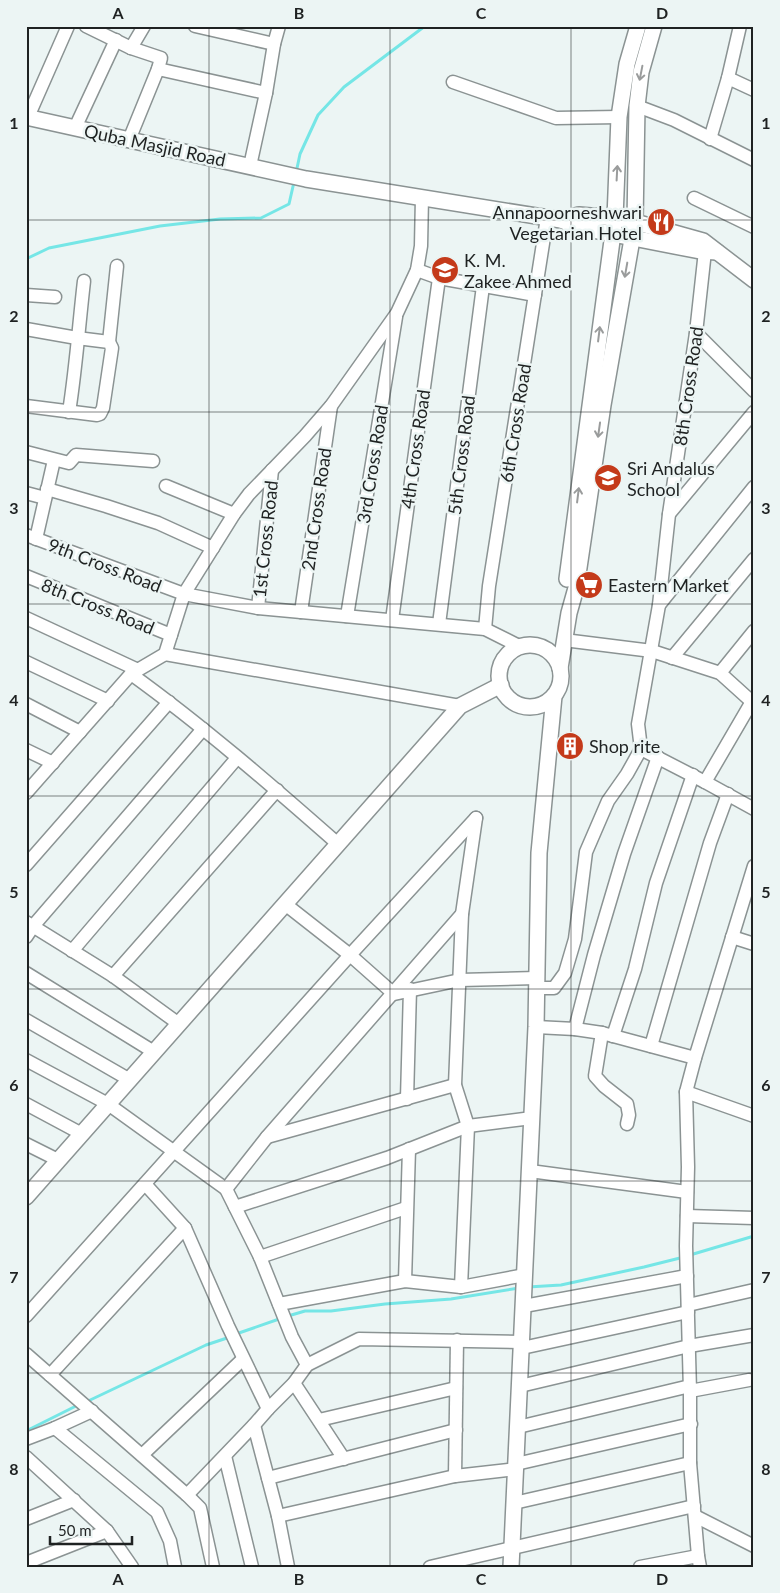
<svg xmlns="http://www.w3.org/2000/svg" width="780" height="1593" font-family="Lato,sans-serif">
<rect width="100%" height="100%" fill="#ecf5f4"/>
<g fill="none" stroke-linecap="round" stroke-linejoin="round">
<g stroke="#75e6e6" stroke-width="3">
<path d="M296,173L300,154L318,115L344,87L425,26"/>
<path d="M26,259L49,248L160,226L220,219L261,218L289,204L294,182"/>
<path d="M690,1255L754,1236"/>
<path d="M528,1287L561,1285L644,1267L684,1257"/>
<path d="M288,1316L305,1311H331L385,1304L451,1299L519,1288"/>
<path d="M236,1334L282,1318"/>
<path d="M86,1402L206,1345L230,1337"/>
<path d="M26,1431L80,1404"/>
</g>
<g stroke="#8b9393" stroke-width="15">
<g id="minor">
<path d="M86,26L131,48L161,58L158,69L129,140"/>
<path d="M195,26L274,44"/>
<path d="M131,48L144,26"/>
<path d="M158,69L266,93"/>
<path d="M728,78L754,90"/>
<path d="M453,82L556,118L619,117"/>
<path d="M637,106L674,120L754,160"/>
<path d="M28,117L68,26"/>
<path d="M75,128L116,40"/>
<path d="M710,139L728,78L740,26"/>
<path d="M250,166L266,93L274,44L279,26"/>
<path d="M694,198L754,227"/>
<path d="M705,251L696,333L669,514L659,605L638,724L641,749L705,782L754,809"/>
<path d="M417,270L439,278L535,295"/>
<path d="M26,295L55,297"/>
<path d="M26,329L77,338L109,342L112,348L103,408L100,414L97,415L26,406"/>
<path d="M696,333L754,391"/>
<path d="M109,342L117,266"/>
<path d="M69,412C76,368 79,324 84,281"/>
<path d="M26,452L69,463L76,455L153,461"/>
<path d="M166,486L234,514"/>
<path d="M47,489L106,506L158,523L213,548"/>
<path d="M26,493L45,498"/>
<path d="M669,514L754,412"/>
<path d="M26,535L184,594L258,608L485,629L521,647"/>
<path d="M36,539L54,460"/>
<path d="M26,576L171,635"/>
<path d="M659,605L754,487"/>
<path d="M258,608L272,470"/>
<path d="M301,612L331,406"/>
<path d="M347,616L396,317"/>
<path d="M26,618L138,670"/>
<path d="M392,620L439,278"/>
<path d="M439,624L483,286"/>
<path d="M485,629L489,586L547,218"/>
<path d="M564,640L652,651L720,673L751,701"/>
<path d="M165,654L460,706"/>
<path d="M672,658L754,559"/>
<path d="M26,662L108,701"/>
<path d="M720,673L754,631"/>
<path d="M131,674C203,726 271,785 338,844"/>
<path d="M26,704L80,732"/>
<path d="M26,750L53,763"/>
<path d="M705,782L754,698"/>
<path d="M26,793L131,674L165,654L184,594L234,514L249,494L305,436L331,406L397,313L417,270L421,246L422,197"/>
<path d="M26,865L169,702"/>
<path d="M285,904L350,955L394,994L460,980L536,978"/>
<path d="M26,922L113,976L179,1024"/>
<path d="M26,937L34,925L203,729"/>
<path d="M732,937L754,944"/>
<path d="M72,951L237,758"/>
<path d="M26,973L154,1052"/>
<path d="M113,976L277,790"/>
<path d="M536,988H554L565,973L575,939L586,852L608,801L627,774L641,749"/>
<path d="M26,1020L130,1080"/>
<path d="M536,1027L575,1029L602,1033L695,1058"/>
<path d="M575,1029L594,955L624,854L658,757"/>
<path d="M602,1033L595,1076L604,1086L627,1104L629,1115L627,1124"/>
<path d="M613,1036L635,969L656,883L693,775"/>
<path d="M651,1046L710,843L728,794"/>
<path d="M26,1060L108,1104L226,1189L260,1257L292,1337L307,1365"/>
<path d="M686,1092L754,1116"/>
<path d="M407,1099L410,989"/>
<path d="M26,1104L82,1134"/>
<path d="M267,1137L455,1085"/>
<path d="M26,1144L58,1160"/>
<path d="M530,1171L687,1192"/>
<path d="M145,1184L185,1228L228,1326L268,1409"/>
<path d="M226,1189L267,1137L462,914"/>
<path d="M235,1207L387,1158L468,1126L532,1118"/>
<path d="M687,1216L754,1218"/>
<path d="M260,1257L406,1208"/>
<path d="M405,1281L409,1149"/>
<path d="M461,1287L468,1126L455,1085L462,914L476,818"/>
<path d="M279,1304L405,1281L461,1287L525,1275"/>
<path d="M688,1305L754,1290"/>
<path d="M524,1306L687,1276"/>
<path d="M26,1316L350,955L476,818"/>
<path d="M522,1348L688,1312"/>
<path d="M26,1354L187,1495L200,1508L213,1567"/>
<path d="M50,1375L185,1228"/>
<path d="M294,1383L344,1459"/>
<path d="M520,1386L689,1346L754,1335"/>
<path d="M690,1391L749,1380"/>
<path d="M319,1420L456,1388"/>
<path d="M254,1425L278,1516L288,1567"/>
<path d="M518,1427L690,1386"/>
<path d="M55,1428L157,1512L170,1541L175,1567"/>
<path d="M26,1439L55,1428L92,1411"/>
<path d="M142,1455L243,1359"/>
<path d="M225,1456L252,1567"/>
<path d="M26,1457L107,1531L132,1567"/>
<path d="M516,1464L691,1424"/>
<path d="M455,1476L457,1340"/>
<path d="M268,1478L456,1430"/>
<path d="M187,1495L254,1425L268,1409L294,1383L307,1365L359,1339L522,1342"/>
<path d="M514,1503L690,1463"/>
<path d="M278,1516L455,1476L516,1469"/>
<path d="M695,1516L754,1546"/>
<path d="M26,1519L74,1500"/>
<path d="M26,1563L107,1531"/>
<path d="M430,1567L694,1506"/>
<path d="M640,1567L698,1556"/>
<path d="M700,1567L698,1556L690,1463V1391L686,1246L688,1167L686,1092L695,1058L754,866"/>
</g>
</g>
<g stroke="#8b9393" stroke-width="18">
<g id="tertiary">
<path d="M26,117L306,179L561,220L577,227L700,251L717,252"/>
<path d="M561,220L579,215L615,218L635,222L703,241L754,280"/>
<path d="M567,579L615,218L619,117L627,64L638,26"/>
<circle cx="530" cy="676" r="31"/>
<path d="M560,668L569,613L576,588L603,405L635,222L637,106L641,72L654,26"/>
<path d="M26,1197L460,706L501,685"/>
<path d="M511,1567L536,1027L539,853L554,696"/>
</g>
</g>
<use href="#minor" stroke="#fff" stroke-width="12"/>
<use href="#tertiary" stroke="#fff" stroke-width="15"/>
</g>
<defs><path id="oneway-shaft" d="M-6 0H5M1.5-3L5.5 0L1.5 3" fill="none" stroke-width="1.6" stroke-linecap="round" stroke-linejoin="round" transform="scale(1.25)"/></defs>
<g stroke="#9a9c9c">
<use href="#oneway-shaft" transform="translate(641 73) rotate(101)"/>
<use href="#oneway-shaft" transform="translate(617 173) rotate(-87)"/>
<use href="#oneway-shaft" transform="translate(626 270) rotate(100)"/>
<use href="#oneway-shaft" transform="translate(599 334) rotate(-83)"/>
<use href="#oneway-shaft" transform="translate(599 430) rotate(98)"/>
<use href="#oneway-shaft" transform="translate(578 495) rotate(-83)"/>
</g>
<path fill="none" stroke="#1f2222" stroke-width="1" stroke-opacity="0.55" d="M209,26V1567M390,26V1567M571,26V1567M26,220H754M26,412H754M26,604H754M26,796H754M26,989H754M26,1181H754M26,1373H754"/>
<defs>
<g id="restaurant-disc" transform="scale(1.4375)"><circle r="9.5" fill="#c43a1a" stroke="#ecf5f4"/><path d="M-5-6h1v4h1v-4h1v4h1v-4h1v5L-1.5 .5V6h-2V.5L-5-1ZM5-6V6H3V1.5H1.5Q1.5-4 5-6Z" fill="#fff"/></g>
<g id="school-disc" transform="scale(1.4375)"><circle r="9.5" fill="#c43a1a" stroke="#ecf5f4"/><path d="M0-5L7-2L0 1L-7-2ZM-4 1L0 2.5L4 1V4Q0 6-4 4Z" fill="#fff"/></g>
<g id="supermarket-disc" transform="scale(1.4375)"><circle r="9.5" fill="#c43a1a" stroke="#ecf5f4"/><path d="M-6-5.5h2.5l.6 2H6L4.5 2H-2.5L-4.4-4H-6ZM-1.5 3.2a1.3 1.3 0 1 0 .1 0ZM3 3.2a1.3 1.3 0 1 0 .1 0Z" fill="#fff"/></g>
<g id="building-disc" transform="scale(1.4375)"><circle r="9.5" fill="#c43a1a" stroke="#ecf5f4"/><path d="M-4-6H4V6H1V3H-1V6H-4ZM-2.5-4.3h1.7v1.8h-1.7ZM.8-4.3h1.7v1.8H.8ZM-2.5-1h1.7V.8h-1.7ZM.8-1h1.7V.8H.8Z" fill="#fff"/></g>
</defs>
<g fill-rule="evenodd">
<use href="#restaurant-disc" x="661" y="222"/>
<use href="#school-disc" x="445" y="270"/>
<use href="#school-disc" x="608" y="478"/>
<use href="#supermarket-disc" x="589" y="585"/>
<use href="#building-disc" x="570" y="746"/>
</g>
<g text-anchor="middle" dominant-baseline="central" stroke-width="5" stroke-linejoin="round" paint-order="stroke">
<g font-size="18" fill="#1f2222" stroke="#ecf5f4">
<text transform="translate(155 145) rotate(12)">Quba Masjid Road</text>
<text transform="translate(688 386) rotate(-82)">8th Cross Road</text>
<text transform="translate(515 423) rotate(-81)">6th Cross Road</text>
<text transform="translate(415 449) rotate(-82)">4th Cross Road</text>
<text transform="translate(461 455) rotate(-83)">5th Cross Road</text>
<text transform="translate(372 464) rotate(-81)">3rd Cross Road</text>
<text transform="translate(316 509) rotate(-82)">2nd Cross Road</text>
<text transform="translate(265 539) rotate(-84)">1st Cross Road</text>
<text transform="translate(105 565) rotate(21)">9th Cross Road</text>
<text transform="translate(98 606) rotate(22)">8th Cross Road</text>
</g>
<g font-size="18" fill="#1f2222" stroke="#ecf5f4" text-anchor="start">
<text x="642" y="212" text-anchor="end">Annapoorneshwari<tspan x="642" dy="21">Vegetarian Hotel</tspan></text>
<text x="464" y="260">K. M.<tspan x="464" dy="21">Zakee Ahmed</tspan></text>
<text x="627" y="468">Sri Andalus<tspan x="627" dy="21">School</tspan></text>
<text x="608" y="585">Eastern Market</text>
<text x="589" y="746">Shop rite</text>
</g>
</g>
<rect width="780" height="1593" fill="none" stroke="#ecf5f4" stroke-width="55"/>
<path d="M50 1536v8h82v-8" fill="none" stroke="#1f2222" stroke-width="2.5"/>
<text x="58" y="1536" font-size="15" fill="#1f2222" stroke="#ecf5f4" stroke-width="4" paint-order="stroke">50 m</text>
<rect x="28" y="28" width="724" height="1538" fill="none" stroke="#1f2222" stroke-width="2"/>
<g font-size="16" text-anchor="middle" font-weight="bold" fill="#1f2222">
<text x="118" y="19">A</text>
<text x="299" y="19">B</text>
<text x="481" y="19">C</text>
<text x="662" y="19">D</text>
<text x="14" y="129">1</text>
<text x="766" y="129">1</text>
<text x="14" y="322">2</text>
<text x="766" y="322">2</text>
<text x="14" y="514">3</text>
<text x="766" y="514">3</text>
<text x="14" y="706">4</text>
<text x="766" y="706">4</text>
<text x="14" y="898">5</text>
<text x="766" y="898">5</text>
<text x="14" y="1091">6</text>
<text x="766" y="1091">6</text>
<text x="14" y="1283">7</text>
<text x="766" y="1283">7</text>
<text x="14" y="1475">8</text>
<text x="766" y="1475">8</text>
<text x="118" y="1585">A</text>
<text x="299" y="1585">B</text>
<text x="481" y="1585">C</text>
<text x="662" y="1585">D</text>
</g>
</svg>
